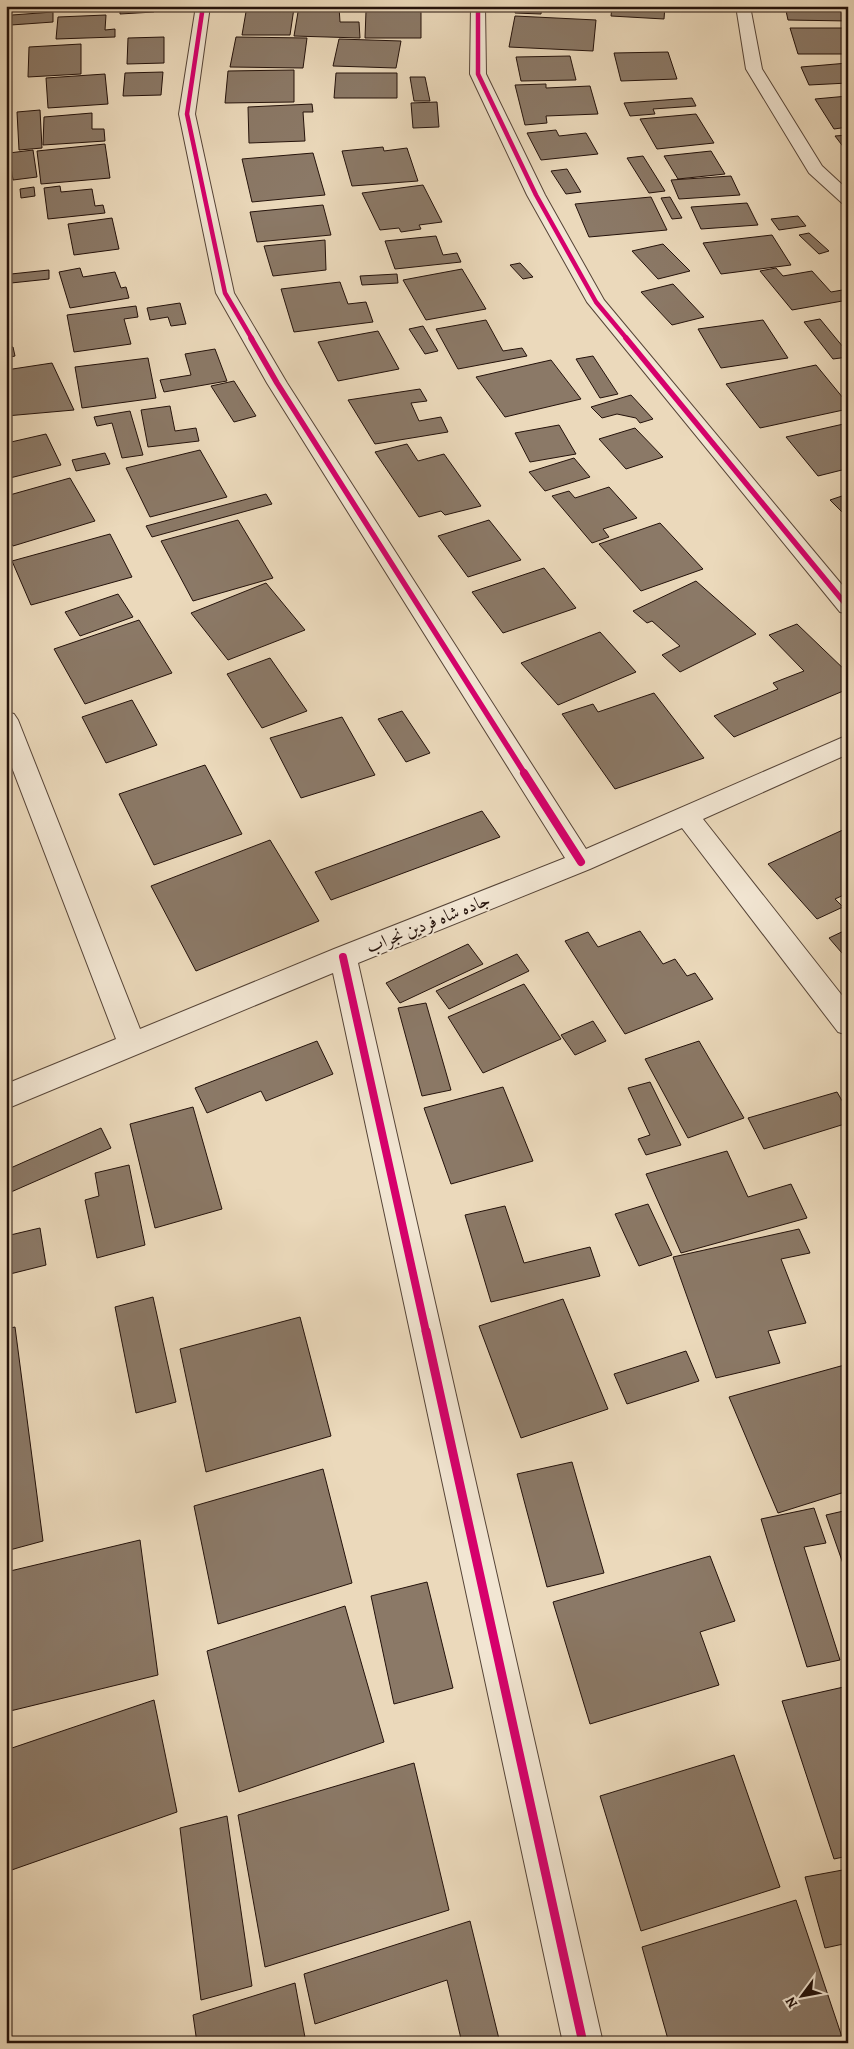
<svg xmlns="http://www.w3.org/2000/svg" width="854" height="2049" font-family="Alegreya,Amiri,serif">
<rect width="100%" height="100%" fill="#ebd9bb"/>
<filter id="stains"><feTurbulence type="fractalNoise" baseFrequency=".004" numOctaves="4"/><feColorMatrix values="0 0 0 0 .2 0 0 0 0 .09 0 0 0 0 .02 0 0 0 .5 -.17"/></filter>
<radialGradient id="worn" r=".72"><stop offset=".6" stop-color="#630" stop-opacity="0"/><stop offset="1" stop-color="#630" stop-opacity=".3"/></radialGradient>
<g fill="#8b7967" stroke="#24120b">
<path d="M120,6H154V12L120,14Z"/>
<path d="M247,6L294,8L290,35H242Z"/>
<path d="M299,6L339,7L340,22H359L360,38L294,36Z"/>
<path d="M359,6H435L434,8Z"/>
<path d="M516,6H542L541,14L515,13Z"/>
<path d="M612,6H665L664,19L611,16Z"/>
<path d="M785,6H844L848,21L788,20Z"/>
<path d="M366,11H421V38H365Z"/>
<path d="M53,12V22L11,25L12,15Z"/>
<path d="M106,15L105,30L115,29V37L56,39L58,17Z"/>
<path d="M515,16L596,20L593,51L509,47Z"/>
<path d="M790,28H848V54H798Z"/>
<path d="M164,37V63L127,64L128,38Z"/>
<path d="M236,37L307,38L303,68L230,67Z"/>
<path d="M339,39L401,41L396,68L333,66Z"/>
<path d="M81,44V74L28,77L29,47Z"/>
<path d="M668,52L677,79L621,81L614,53Z"/>
<path d="M570,56L576,80L521,81L516,57Z"/>
<path d="M848,63V83L809,85L801,67Z"/>
<path d="M294,70V102L225,103L228,71Z"/>
<path d="M163,72L161,95L123,96L125,73Z"/>
<path d="M336,73H397V98H334Z"/>
<path d="M105,74L108,104L48,108L46,78Z"/>
<path d="M410,77H425L430,101H414Z"/>
<path d="M546,84V88L590,86L598,114L546,116L547,123L525,125L515,85Z"/>
<path d="M848,96V127L834,129L815,99Z"/>
<path d="M692,98L696,106L653,109L655,114L630,116L624,103Z"/>
<path d="M437,102L439,127L413,128L411,103Z"/>
<path d="M312,104L313,112H303L305,141L249,143L248,107Z"/>
<path d="M40,110L42,148L19,150L17,112Z"/>
<path d="M92,113V129H104L105,141L43,145L44,117Z"/>
<path d="M696,114L714,143L657,149L640,119Z"/>
<path d="M556,130L559,136L586,133L598,154L541,160L527,133Z"/>
<path d="M848,135V153L835,136Z"/>
<path d="M105,144L110,178L41,184L37,151Z"/>
<path d="M383,147L384,151L407,148L418,181L352,186L342,151Z"/>
<path d="M33,150L37,177L13,180L9,153Z"/>
<path d="M711,151L725,174L678,179L664,156Z"/>
<path d="M313,153L325,195L252,202L242,159Z"/>
<path d="M643,156L665,191L649,193L627,158Z"/>
<path d="M567,169L581,192L566,194L551,171Z"/>
<path d="M731,176L740,195L679,199L671,180Z"/>
<path d="M423,185L442,222L419,225L421,229L401,232L399,228L380,230L362,193Z"/>
<path d="M60,186L61,192L92,189L95,206L103,205L105,213L48,219L44,188Z"/>
<path d="M34,187L35,196L21,198L20,189Z"/>
<path d="M651,197L667,230L589,237L575,204Z"/>
<path d="M670,197L682,218L672,219L661,198Z"/>
<path d="M747,203L758,225L701,229L691,207Z"/>
<path d="M323,205L331,235L257,242L250,212Z"/>
<path d="M798,216L806,226L779,230L771,219Z"/>
<path d="M112,218L119,249L74,255L68,224Z"/>
<path d="M809,233L829,251L819,254L799,235Z"/>
<path d="M772,235L791,265L721,274L703,243Z"/>
<path d="M436,236L443,255L457,253L461,262L395,269L385,241Z"/>
<path d="M325,240L326,270L273,276L264,246Z"/>
<path d="M663,244L690,271L658,279L632,251Z"/>
<path d="M520,263L533,277L523,279L510,265Z"/>
<path d="M80,268L83,277L115,272L121,288L126,287L129,298L70,308L59,272Z"/>
<path d="M776,268L783,276L812,271L831,292L848,289V300L792,310L760,271Z"/>
<path d="M462,269L486,309L426,320L403,280Z"/>
<path d="M49,270V279L11,283V274Z"/>
<path d="M397,274L398,283L362,285L360,276Z"/>
<path d="M340,282L348,304L366,302L373,322L294,332L281,289Z"/>
<path d="M673,284L704,317L672,325L641,292Z"/>
<path d="M180,303L186,324L171,326L168,317L150,320L147,308Z"/>
<path d="M136,306L138,317L124,319L131,344L74,352L67,315Z"/>
<path d="M820,319L848,353V357L833,359L804,322Z"/>
<path d="M486,320L503,351L522,348L527,356L458,369L436,329Z"/>
<path d="M763,320L788,358L721,368L698,329Z"/>
<path d="M423,326L438,351L425,354L409,329Z"/>
<path d="M378,331L399,369L338,381L318,342Z"/>
<path d="M13,347L15,356L6,358V348Z"/>
<path d="M215,349L227,381L164,392L160,380L191,375L185,354Z"/>
<path d="M593,356L618,394L600,398L576,359Z"/>
<path d="M148,358L156,398L82,408L75,367Z"/>
<path d="M551,360L581,399L505,417L476,377Z"/>
<path d="M52,363L74,410L6,416V370Z"/>
<path d="M816,365L848,404V409L760,428L726,384Z"/>
<path d="M234,381L256,416L234,422L211,386Z"/>
<path d="M420,389L427,401L411,403L419,421L441,417L448,432L375,444L348,400Z"/>
<path d="M631,395L653,419L640,423L636,418L617,414L602,418L591,407Z"/>
<path d="M170,406L175,431L196,428L199,441L148,447L141,410Z"/>
<path d="M130,411L143,455L122,458L112,423L97,426L94,417Z"/>
<path d="M848,423V475H846L842,470L818,476L786,437Z"/>
<path d="M559,425L576,454L530,462L515,433Z"/>
<path d="M635,428L663,457L626,469L599,439Z"/>
<path d="M6,432L11,442L46,434L61,465L6,479Z"/>
<path d="M407,444L418,461L444,454L481,506L445,515L441,511L419,517L375,452Z"/>
<path d="M200,450L227,497L150,517L126,468Z"/>
<path d="M105,453L110,464L76,471L72,460Z"/>
<path d="M574,458L590,477L545,491L529,472Z"/>
<path d="M70,478L95,521L13,546L6,534V496Z"/>
<path d="M609,487L637,518L603,529L609,537L592,543L552,496L569,491L575,498Z"/>
<path d="M266,494L272,504L152,537L146,526Z"/>
<path d="M848,494V518L830,500Z"/>
<path d="M238,520L273,578L193,601L161,541Z"/>
<path d="M489,520L521,560L468,577L438,536Z"/>
<path d="M660,523L703,569L641,591L599,544Z"/>
<path d="M110,534L132,577L31,605L12,561Z"/>
<path d="M544,568L576,608L503,633L472,592Z"/>
<path d="M696,581L756,634L680,672L662,655L680,646L652,621L647,623L633,611Z"/>
<path d="M266,583L305,630L228,660L191,613Z"/>
<path d="M118,594L133,617L80,636L65,612Z"/>
<path d="M139,620L172,673L85,704L54,649Z"/>
<path d="M797,624L848,673V689L734,737L714,716L778,689L773,683L804,671L769,635Z"/>
<path d="M600,632L636,672L558,705L521,663Z"/>
<path d="M270,658L307,711L262,728L227,674Z"/>
<path d="M654,693L704,758L615,789L562,714L593,704L598,712Z"/>
<path d="M132,700L157,745L106,763L82,717Z"/>
<path d="M402,711L430,753L406,762L378,719Z"/>
<path d="M342,717L375,775L301,798L270,738Z"/>
<path d="M205,765L242,834L154,865L119,794Z"/>
<path d="M482,811L500,837L331,900L315,872Z"/>
<path d="M845,829L848,832V893L835,899L843,907L817,919L768,864Z"/>
<path d="M270,840L319,921L196,971L151,886Z"/>
<path d="M848,929V960L829,938Z"/>
<path d="M640,931L663,964L675,959L687,976L695,973L713,999L625,1034L565,941L588,932L598,947Z"/>
<path d="M468,944L483,964L400,1003L386,983Z"/>
<path d="M517,954L529,971L449,1009L436,991Z"/>
<path d="M524,984L561,1039L483,1073L448,1017Z"/>
<path d="M426,1003L451,1090L422,1096L398,1008Z"/>
<path d="M593,1021L606,1041L575,1055L561,1035Z"/>
<path d="M317,1041L333,1074L266,1101L261,1091L207,1113L195,1088Z"/>
<path d="M699,1041L744,1118L688,1138L645,1059Z"/>
<path d="M650,1082L681,1145L646,1155L638,1139L650,1135L628,1088Z"/>
<path d="M503,1087L533,1161L451,1184L424,1108Z"/>
<path d="M837,1092L848,1111V1123L764,1149L748,1118Z"/>
<path d="M193,1107L222,1209L155,1228L130,1124Z"/>
<path d="M101,1128L111,1148L11,1192L6,1182V1170Z"/>
<path d="M727,1151L748,1197L791,1184L807,1218L681,1253L646,1174Z"/>
<path d="M129,1165L145,1245L97,1258L85,1200L99,1196L95,1173Z"/>
<path d="M648,1204L672,1255L639,1266L615,1214Z"/>
<path d="M505,1206L524,1263L590,1247L600,1276L491,1302L465,1215Z"/>
<path d="M40,1228L46,1265L6,1275V1236Z"/>
<path d="M799,1229L810,1253L781,1259L806,1323L768,1331L780,1363L716,1378L673,1257Z"/>
<path d="M153,1297L176,1402L136,1413L115,1307Z"/>
<path d="M563,1299L608,1409L521,1438L479,1326Z"/>
<path d="M300,1317L331,1436L206,1472L180,1349Z"/>
<path d="M15,1327L43,1541L6,1551V1329Z"/>
<path d="M686,1351L699,1381L627,1404L614,1374Z"/>
<path d="M848,1364V1491L778,1513L729,1397Z"/>
<path d="M572,1462L604,1573L547,1587L517,1474Z"/>
<path d="M323,1469L352,1583L218,1624L194,1506Z"/>
<path d="M814,1508L826,1543L804,1547L840,1660L807,1667L761,1519Z"/>
<path d="M848,1510V1578L826,1515Z"/>
<path d="M140,1540L158,1675L6,1712V1572Z"/>
<path d="M710,1556L735,1621L700,1632L719,1685L590,1724L553,1602Z"/>
<path d="M427,1582L453,1688L394,1704L371,1596Z"/>
<path d="M345,1606L384,1742L239,1792L207,1651Z"/>
<path d="M848,1686V1856L834,1859L782,1701Z"/>
<path d="M154,1700L177,1812L6,1872V1750Z"/>
<path d="M734,1755L780,1887L641,1931L600,1796Z"/>
<path d="M414,1763L449,1910L265,1967L238,1815Z"/>
<path d="M227,1816L252,1986L201,2000L180,1828Z"/>
<path d="M848,1869V1943L825,1948L805,1877Z"/>
<path d="M796,1900L844,2043H669L642,1947Z"/>
<path d="M470,1921L500,2043H462L447,1980L315,2024L304,1974Z"/>
<path d="M295,1983L306,2043H197L193,2015Z"/>
</g>
<g fill="none" stroke-linecap="round" stroke-linejoin="round">
<g stroke="#564437" stroke-width="2">
<g id="minor">
<path d="M196,6H210L195,114L234,293L287,383L586,849L848,735V754L703,819L848,1003V1035L838,1032L682,828L590,869L358,963L603,2043H563L333,973L6,1109V1084L116,1039L6,752V712L14,714L18,720L140,1029L334,949L565,858L267,383L216,293L179,114Z"/>
<path d="M471,6H485L486,74L545,195L604,300L848,592V614L840,612L587,302L527,195L470,74Z"/>
<path d="M736,6H750L762,69L822,166L848,190V204L842,203L809,173L746,69Z"/>
</g>
</g>
<use href="#minor" fill="#f2e6d3" fill-rule="evenodd"/>
<g stroke="#f2e6d3" stroke-width="6">
<g id="cycleway-far3">
<path d="M203,6L187,114L225,293L252,339"/>
<path d="M478,6V74L536,195L596,302L627,339"/>
</g>
</g>
<g stroke="#f2e6d3" stroke-width="8">
<g id="cycleway-far2">
<path d="M251,338L277,383L525,774"/>
<path d="M626,338L848,607"/>
</g>
</g>
<g stroke="#f2e6d3" stroke-width="11">
<g id="cycleway-far1">
<path d="M524,773L581,862"/>
<path d="M343,957L426,1332"/>
</g>
</g>
<g stroke="#f2e6d3" stroke-width="12">
<path id="cycleway" d="M426,1331L583,2043"/>
</g>
<use href="#cycleway-far3" stroke="#d6006c" stroke-width="4.5"/>
<use href="#cycleway-far2" stroke="#d6006c" stroke-width="5.5"/>
<use href="#cycleway-far1" stroke="#d6006c" stroke-width="8"/>
<use href="#cycleway" stroke="#d6006c" stroke-width="9"/>
</g>
<g text-anchor="middle" dominant-baseline="central" stroke-width="4" stroke-linejoin="round" paint-order="stroke">
<g font-size="18" fill="#24120b" stroke="#f2e6d3">
<text transform="translate(428 923) rotate(-22)">جاده شاه فردین نجراب</text>
</g>
</g>
<rect width="854" height="2049" fill="none" stroke="#ebd9bb" stroke-width="25"/>
<rect x="8" y="8" width="839" height="2034" fill="none" stroke="#24120b" stroke-width="2.5"/>
<rect x="12" y="12" width="829" height="2024" fill="none" stroke="#24120b"/>
<g transform="translate(802 1996) rotate(238)" stroke="#f2e6d3" stroke-width="4" paint-order="stroke">
<path d="M0-4L9 19L0 12L-9 19Z" fill="#24120b"/>
<text y="-8" font-size="14" font-weight="bold" text-anchor="middle" fill="#24120b">N</text>
</g>
<rect width="100%" height="100%" filter="url(#stains)"/>
<rect width="100%" height="100%" fill="url(#worn)"/>
</svg>
